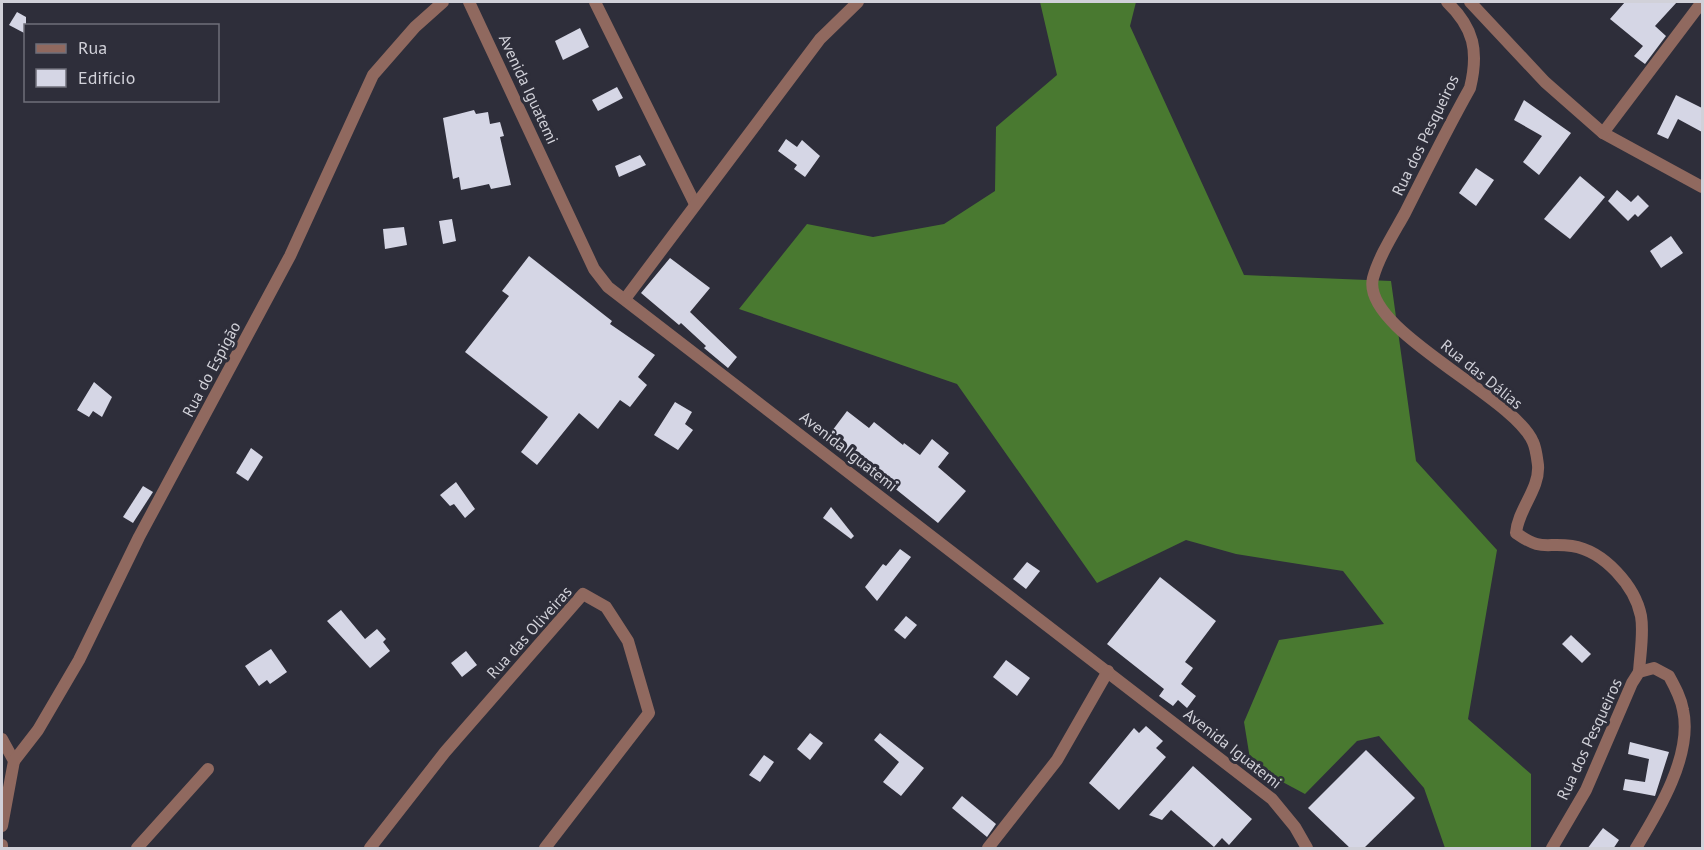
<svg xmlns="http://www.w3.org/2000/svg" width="1704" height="850" font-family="'PT Sans',sans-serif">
<rect width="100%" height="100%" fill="#2e2e3a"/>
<path fill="#497930" d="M1040,2H1136L1130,26L1244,275L1391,281L1416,461L1497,550L1468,719L1531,774V848H1445L1424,788L1379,736L1357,741L1305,794L1251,765L1244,722L1279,640L1384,624L1343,571L1236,554L1186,540L1097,583L957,384L739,309L807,224L873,237L944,224L995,191L996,127L1057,75Z"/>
<g fill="#d5d6e5">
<path d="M1625,2H1677L1655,26L1666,36L1645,64L1634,56L1643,46L1610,19Z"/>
<path d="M17,12L26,17V34L9,25Z"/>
<path d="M580,28L589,47L563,60L555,41Z"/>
<path d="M617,87L623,98L598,111L592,100Z"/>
<path d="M1676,95L1702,108V132L1678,119L1668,139L1657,134Z"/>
<path d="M1524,100L1571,133L1539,175L1523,162L1542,136L1514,120Z"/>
<path d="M474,110L476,114L488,112L490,124L500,122L504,136L500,137L511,185L491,189L489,184L461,190L459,177L453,179L443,118Z"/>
<path d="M786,139L797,147L802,140L820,156L805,177L794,169L797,165L778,151Z"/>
<path d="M640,155L646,165L619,177L615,166Z"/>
<path d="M1476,168L1494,180L1476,206L1459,193Z"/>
<path d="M1580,176L1605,197L1570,239L1544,219Z"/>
<path d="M1617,190L1631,202L1638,195L1649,206L1638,217L1635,214L1628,221L1608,201Z"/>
<path d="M452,219L456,241L443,244L439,221Z"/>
<path d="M404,227L407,245L385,249L383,229Z"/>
<path d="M1671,236L1683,253L1661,268L1650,251Z"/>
<path d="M529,256L612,321L610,324L655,355L638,377L647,385L630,407L620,400L598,429L579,413L537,465L521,452L548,417L465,352L509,296L502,291Z"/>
<path d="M670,258L710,288L690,312L737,357L728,368L704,348L706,346L681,323L679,325L641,293Z"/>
<path d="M94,382L112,397L102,417L93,411L89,417L77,410Z"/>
<path d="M675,402L692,412L685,424L693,430L678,450L654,435Z"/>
<path d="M847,411L869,428L874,422L903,445L904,443L920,455L932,439L949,453L938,467L966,491L938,523L862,462L860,465L826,439Z"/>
<path d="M251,448L263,457L248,481L236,473Z"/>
<path d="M456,482L475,509L465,518L454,504L450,506L440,495Z"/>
<path d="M143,486L153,492L133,523L123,517Z"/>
<path d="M831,507L854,536L851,539L823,518Z"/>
<path d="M900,549L911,557L877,601L865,587L883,564L886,566Z"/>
<path d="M1027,562L1040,571L1026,589L1013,579Z"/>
<path d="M1160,577L1216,621L1185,662L1193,668L1181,684L1196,696L1187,708L1178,700L1173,706L1159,696L1164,689L1107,644Z"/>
<path d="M341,610L365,639L377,629L386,639L383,642L390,651L370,668L327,621Z"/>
<path d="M906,616L917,625L905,639L894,630Z"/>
<path d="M1571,635L1591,654L1582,663L1562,644Z"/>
<path d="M271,649L287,672L270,684L267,680L259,686L245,666Z"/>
<path d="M466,651L477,665L462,677L451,663Z"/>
<path d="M1006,660L1030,678L1017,696L993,677Z"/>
<path d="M1146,726L1163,741L1156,748L1166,757L1119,810L1089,783L1134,728L1139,733Z"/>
<path d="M810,733L823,743L810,760L797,749Z"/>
<path d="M880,733L924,768L901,796L883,782L899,762L874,740Z"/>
<path d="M1630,742L1669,752L1655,796L1623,790L1625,779L1645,782L1649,759L1628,754Z"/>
<path d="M1366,750L1415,798L1363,849H1351L1308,808Z"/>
<path d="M764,755L774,762L760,782L749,775Z"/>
<path d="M1193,766L1252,819L1229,845L1222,838L1214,847L1171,810L1162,820L1149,815Z"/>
<path d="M962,796L996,824L987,837L952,808Z"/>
<path d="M1603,828L1619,840L1613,849H1587Z"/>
</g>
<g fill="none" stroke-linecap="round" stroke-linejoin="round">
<g stroke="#90695f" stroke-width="12">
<path d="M469,2L594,269L608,287L1272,799L1295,827L1307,848"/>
<path d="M595,2L695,204"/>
<path d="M1447,2C1474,28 1479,51 1470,88C1447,129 1426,171 1405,213C1394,233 1379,256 1373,278C1360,330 1514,396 1533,442C1536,448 1537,458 1538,465C1540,489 1518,509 1516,533C1543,552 1545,542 1572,546C1604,551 1635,586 1641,616C1644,633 1640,655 1639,672"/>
<path d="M1470,2L1545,82L1603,133L1702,187"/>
<path d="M1603,133L1702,2"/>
<path d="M625,299L820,39L858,2"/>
<path d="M2,739L14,761L2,826"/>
<path d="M14,761L38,730L79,660L139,537L290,256L373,75L415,27L443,2"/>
<path d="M2,845V848"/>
<path d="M137,848L208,769"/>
<path d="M370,848L445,752L583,594L606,607L628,641L649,713L545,848"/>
<path d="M988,848L1057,760L1108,671"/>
<path d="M1552,848L1586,790L1632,683L1639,672L1654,668L1669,676C1675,687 1681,698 1683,710C1693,755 1658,812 1636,848"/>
</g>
</g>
<g text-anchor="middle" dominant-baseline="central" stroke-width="6" stroke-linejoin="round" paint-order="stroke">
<g font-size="16" fill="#d1d1d9" stroke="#2e2e3a">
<text transform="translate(529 89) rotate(65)">Avenida Iguatemi</text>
<text transform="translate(1425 135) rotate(-64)">Rua dos Pesqueiros</text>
<text transform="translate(211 369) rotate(-62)">Rua do Espigão</text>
<text transform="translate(1482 374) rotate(39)">Rua das Dálias</text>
<text transform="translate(849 451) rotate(38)">Avenida Iguatemi</text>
<text transform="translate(529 632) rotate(-48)">Rua das Oliveiras</text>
<text transform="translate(1589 739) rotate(-65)">Rua dos Pesqueiros</text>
<text transform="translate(1233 748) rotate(38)">Avenida Iguatemi</text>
</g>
</g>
<rect width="1704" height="850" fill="none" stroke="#d1d1d9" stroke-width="6"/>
<rect x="24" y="24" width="195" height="78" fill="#2e2e3a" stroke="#6f6f7a" stroke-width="1.5"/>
<rect x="36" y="44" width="30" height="9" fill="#90695f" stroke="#6f6f7a" stroke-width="1.5"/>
<text x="78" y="54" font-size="18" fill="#d1d1d9">Rua</text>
<rect x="36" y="69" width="30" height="18" fill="#d5d6e5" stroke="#6f6f7a" stroke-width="1.5"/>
<text x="78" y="84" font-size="18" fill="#d1d1d9">Edifício</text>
</svg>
